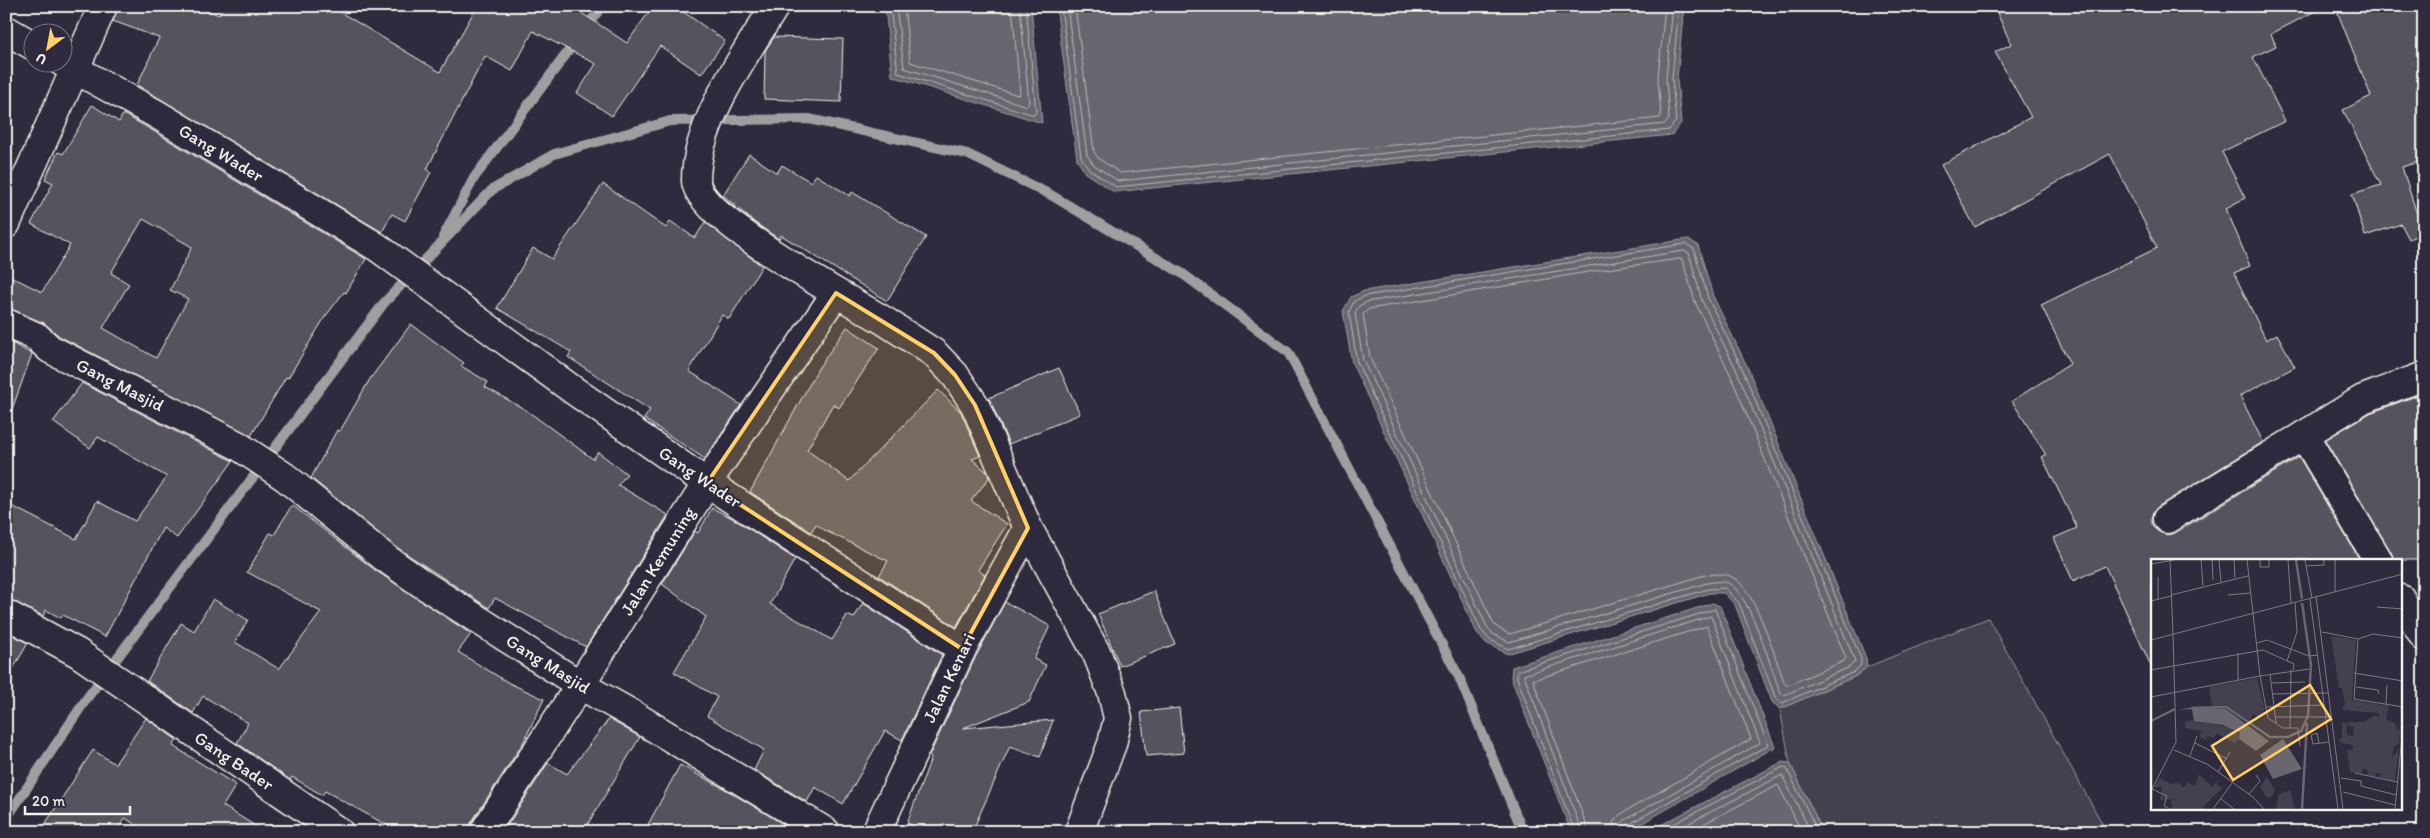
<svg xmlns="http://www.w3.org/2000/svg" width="2430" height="838" font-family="Itim,sans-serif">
<rect width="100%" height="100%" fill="#2f2a3d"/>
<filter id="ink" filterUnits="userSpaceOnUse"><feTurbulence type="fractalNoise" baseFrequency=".02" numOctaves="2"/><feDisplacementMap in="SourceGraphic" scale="10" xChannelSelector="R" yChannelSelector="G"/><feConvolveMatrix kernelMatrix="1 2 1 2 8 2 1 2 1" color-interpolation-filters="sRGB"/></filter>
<g filter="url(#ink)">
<path fill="#454050" stroke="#9c989c" d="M1988,618L2107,832H1823L1790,763L1780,709L1856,676L1867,667Z"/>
<g fill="#6a6670" stroke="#a19ea0">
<path d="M885,6H1031L1042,123L892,76Z"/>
<path d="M1056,6H1684L1677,79L1681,123L1672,135L1114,192L1085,173L1077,159Z"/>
<path d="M1688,239L1698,245L1713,296L1747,366L1866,658L1867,667L1856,676L1780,709L1772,702L1735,605L1724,593H1710L1507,654L1486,643L1477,633L1352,363L1343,311L1351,297L1364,291Z"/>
<path d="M1713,603L1720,606L1775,747L1627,832H1571L1511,678L1512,667Z"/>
<path d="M1782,762L1790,763L1823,832H1647Z"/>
</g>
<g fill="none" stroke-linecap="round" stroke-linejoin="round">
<g stroke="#bdb9b8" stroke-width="1">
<path d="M890,6L898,73L1034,115L1036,112L1026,6"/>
<path d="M896,6L904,68L1027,106L1029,103L1020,6"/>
<path d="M904,6L910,62L1018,95L1020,93L1012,6"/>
<path d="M1061,6L1081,157L1089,169L1116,187L1669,130L1676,121L1672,79L1679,6"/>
<path d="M1067,6L1087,155L1094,165L1118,181L1665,124L1669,119L1666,79L1673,6"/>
<path d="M1075,6L1094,152L1099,159L1120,173L1660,118L1661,115L1658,78L1665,6"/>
<path d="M1686,244L1694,249L1708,298L1742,368L1861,659V665L1854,672L1782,703L1776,699L1739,603L1725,588L1708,589L1508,649L1489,639L1481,630L1357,362L1349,312L1354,301L1365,296Z"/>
<path d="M1684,251L1689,253L1702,301L1737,371L1855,661L1850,667L1784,695L1781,694C1771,669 1751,597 1730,584C1724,580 1714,582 1707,583L1509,642L1493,634L1487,627L1363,360L1355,313L1359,306L1367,302Z"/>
<path d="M1682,259L1696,304L1730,374L1846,658L1844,661L1788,685L1785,684C1775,659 1756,588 1732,577C1725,573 1713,574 1705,575L1510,634L1498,628L1493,623L1370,358L1363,314L1369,309L1600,270Z"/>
<path d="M1575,832L1517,678V671L1715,609L1768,745L1628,825L1626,832"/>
<path d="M1582,832L1524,675L1711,616L1760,743L1625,820L1620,825L1619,832"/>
<path d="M1589,832L1533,680L1707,626L1751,739L1621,814L1614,821L1612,832"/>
<path d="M1658,832L1783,767L1787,769L1818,832"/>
<path d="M1672,832L1782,775L1811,832"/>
<path d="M1688,832L1778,785L1802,832"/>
</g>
<g stroke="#a19ea0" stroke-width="10">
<path d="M443,237L474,178L602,6"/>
<path d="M6,819L87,698L384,303L492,190L554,154L670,121L809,119L967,154L1051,195L1183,274L1288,352L1459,677L1523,832"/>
</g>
</g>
<g fill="#56525f" stroke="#f4f1e8" fill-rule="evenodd">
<path d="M118,6H197L219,15L223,6H330L440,72L477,6H571L627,43L653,6H675L725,41L701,74L660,46L612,116L577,93L596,64L533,31L512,71L485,56L427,169L431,172L405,221L392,214L382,232L137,85L159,38L113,21Z"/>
<path d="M1994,6H2325L2271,34L2276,46L2253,57L2285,121L2222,152L2245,198L2226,208L2250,266L2234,273L2266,340L2277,334L2295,367L2240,396L2263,442L2159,506L2153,512L2151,520L2153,527L2159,532L2167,535L2175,533L2299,457L2360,560H2152V668L2105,566L2073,581L2054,538L2077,528L2042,457L2046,455L2012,401L2070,364L2041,305L2157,248L2110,154L1975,227L1941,165L2031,117L1995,52L2011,44Z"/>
<path d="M2335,6H2424V160L2402,167L2423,233L2409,239L2401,224L2365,236L2352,194L2381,185L2343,110L2371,96Z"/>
<path d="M774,37L843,39L841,102L764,99L765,51Z"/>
<path d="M92,105L119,122L123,114L150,129L366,259L346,293L344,292L325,317L288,378L286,377L251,436L59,336L44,323L6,308V274L42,292L70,245L31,224L53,183L45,179L58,152L63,154ZM143,219L192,247L170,290L188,299L156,358L103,328L129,284L111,273Z"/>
<path d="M749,154L777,173L782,165L811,182L816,175L850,196L852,192L926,237L887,301L781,235L779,239L755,223L723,195Z"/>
<path d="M603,184L666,228L670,221L695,238L705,222L762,266L729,319L722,315L689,371L741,405L705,459L644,419L650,410L568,357L571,352L497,308L533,248L552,259Z"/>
<path d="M411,324L464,363L461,366L488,382L485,387L526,410L593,459L598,452L627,474L618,485L668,515L586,647L495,598L489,608L393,545L311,478L337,430L340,431L370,379Z"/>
<path d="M847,327L879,348L839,408L833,404L807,450L849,481L938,390L961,412L980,456L972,459L987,472L989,478L971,501L1007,524L978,570L985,575L956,627L879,576L888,561L826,531L816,524L811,532L750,492L819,367Z"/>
<path d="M6,340L32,354L10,415L6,414Z"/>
<path d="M1059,368L1080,414L1009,444L989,398Z"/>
<path d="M82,383L233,461L177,538L163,528L105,637L63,615L61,618L46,610L43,616L6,598V503L76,539L97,501L135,521L167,477L98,437L90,448L53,422Z"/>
<path d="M2424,393V560H2394L2391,552L2325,440L2370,413Z"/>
<path d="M292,505L375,570L471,634L458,652L509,683L544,699L523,743L471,823L468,832H399L325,791L322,795L292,777L290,780L237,743L248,723L203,696L193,713L147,681L181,623L194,631L213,599L248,620L235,642L279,669L321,612L247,572L270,533L274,535Z"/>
<path d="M712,508L734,519L795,559L770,604L832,640L847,615L854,618L863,603L942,655L902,740L885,731L843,804L815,787L807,802L754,770L764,750L707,716L717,697L674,672L706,617L662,584L695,531L698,533Z"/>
<path d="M1154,591L1175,644L1120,666L1098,614Z"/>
<path d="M1005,602L1050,626L1034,659L1046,665L1029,702L963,728L1053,720L1040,757L1010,746L972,832H909L912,825L907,823L931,758L929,756L976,656Z"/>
<path d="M6,632L28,643L6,681Z"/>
<path d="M1179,708L1184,753L1146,756L1141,712Z"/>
<path d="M146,718L177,740L173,746L236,785L223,806L265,832H147L125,818L116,832H40L93,750L115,764Z"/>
<path d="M609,719L640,737L583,832H503L548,763L567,774Z"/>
<path d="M680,765L725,789L793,830L792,832H644Z"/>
</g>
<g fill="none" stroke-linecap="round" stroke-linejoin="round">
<g stroke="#f4f1e8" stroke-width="31">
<g id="minor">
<path d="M775,6C745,55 696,122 696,180C695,217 850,300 883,320C900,331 917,342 934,353L955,375L975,405L1028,528L1097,654L1112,693L1118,718L1112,744L1079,832"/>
<path d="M6,30L32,45"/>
<path d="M62,62L158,115L377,247L573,390L707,483L962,649"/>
<path d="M6,224L103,6"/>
<path d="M6,323L37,337L50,349L237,445L285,477L384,557L421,583L580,685L630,713L826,832"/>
<path d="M2304,435L2378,560"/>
<path d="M2167,519L2363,399L2424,376"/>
<path d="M2401,599L2424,637"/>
<path d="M6,614L78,653L339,832"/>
<path d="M484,832L580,685L707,483L836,293"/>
<path d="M876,832L962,649L1028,528"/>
</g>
</g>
<use href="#minor" stroke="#2f2a3d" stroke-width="28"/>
</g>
</g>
<path fill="#ffd166" fill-opacity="0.2" stroke="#ffd166" stroke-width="4" stroke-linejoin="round" d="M836,293L934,353L955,375L975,405L1028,528L962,649L707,483Z"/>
<g text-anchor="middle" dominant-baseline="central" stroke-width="4.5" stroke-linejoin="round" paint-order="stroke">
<g font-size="18" fill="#f4f1e8" stroke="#2f2a3d">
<text transform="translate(221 153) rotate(31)">Gang Wader</text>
<text transform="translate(120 385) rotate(27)">Gang Masjid</text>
<text transform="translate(700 477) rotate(34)">Gang Wader</text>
<text transform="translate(658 561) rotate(-58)">Jalan Kemuning</text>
<text transform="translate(548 664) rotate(32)">Gang Masjid</text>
<text transform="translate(949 678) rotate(-64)">Jalan Kenari</text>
<text transform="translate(234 761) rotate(34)">Gang Bader</text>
</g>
</g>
<g transform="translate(2151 559)">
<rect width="251" height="251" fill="#2f2a3d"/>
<path d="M180,77L205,81L201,141L238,147L235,160L244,164L247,173L250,166L248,185L243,187L241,198L248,190L244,222L228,218L230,214H225V218L216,216L217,212L212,209L211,215L199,213L196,191L202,190V186L190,184L188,180L191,178V163L196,164V176L202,177L203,168L198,167L196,163H212L225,156L228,159V154L191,151L194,145L191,129H188ZM106,119L114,150L107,157L102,155L98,163L77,149L61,147L58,128ZM42,161L77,168L90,176L84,185L65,174L63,179L57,177L55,181L49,178L50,172L34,169V163ZM48,215L61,228L67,221L66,226L71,229L52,248L54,250H19L22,247L19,243L23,240L9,241L11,228H3L9,219L19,225L28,224L32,229L36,225L34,222L44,227ZM116,218L124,231L121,237L116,239L109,228ZM139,231L144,250H125L128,235Z" fill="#454050"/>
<path d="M43,148L75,150L118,182L105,192L88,180L89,174L72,166L43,162L41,150L27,151ZM132,180L151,210L122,220L109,196Z" fill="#6a6670"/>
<path fill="none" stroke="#6a6670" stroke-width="2.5" d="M145,1L151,40M40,149L75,148L119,178H137L150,172L157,157L160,106L151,44M0,162L24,150M151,250L156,164"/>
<path fill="none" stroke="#7e7a81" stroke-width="1" d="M50,1L52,27M61,1L62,21M68,1L70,23M83,1L84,19M96,1L102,54M109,1V8H118V1M137,1L140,44M154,1L161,39M19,2L22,75M0,5L23,1M155,7L173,6V1M7,18V40M184,33V1M20,36L97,17M77,36L99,34M165,37L192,250M159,40L187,250M0,42L20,37M226,48L252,50M171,73L207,80L222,75L252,79M207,80L203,140L252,148M0,81L252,15M106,84L116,81L158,97L167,96M87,94V121M136,102L146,73L144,43M0,111L112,91L143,105L142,111M203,114L252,122M119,115L125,164M121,124L154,123M205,128L227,131L228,135M122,135L177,134M0,138L109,117L102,54M235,145L236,126M115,148L173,146M125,158H181M139,169L140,111M44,184L76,200M168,184L166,174L160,176L162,185L178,183M149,187L147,169H132L117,159L109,117L158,110M23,191L56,205L102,238L113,250M39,197L46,177M67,213L79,193M204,214L246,223M190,219L210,222V227L245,236M1,230L16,237L13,247L18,250M0,232L25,183L22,75M192,233L244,246M98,235L109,222L105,216M70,240L83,250M62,250L81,224M244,250L252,166"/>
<path fill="#ffd166" fill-opacity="0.15" stroke="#ffd166" stroke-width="2.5" d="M159,126L180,160L82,221L61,187Z"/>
<rect width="251" height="251" fill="none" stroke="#f4f1e8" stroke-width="2.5"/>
</g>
<rect width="2430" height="838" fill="none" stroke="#2f2a3d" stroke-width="25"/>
<rect x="12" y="12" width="2405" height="813" fill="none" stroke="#f4f1e8" stroke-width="2" filter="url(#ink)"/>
<g transform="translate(48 48) rotate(212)"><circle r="24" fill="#2f2a3d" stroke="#7e7a81"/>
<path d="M0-4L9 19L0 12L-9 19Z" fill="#ffd166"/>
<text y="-8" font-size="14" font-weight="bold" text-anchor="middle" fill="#f4f1e8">U</text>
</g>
<path d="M25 806v8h105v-8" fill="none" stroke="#f4f1e8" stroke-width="2.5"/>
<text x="32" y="806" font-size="15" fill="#f4f1e8" stroke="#2f2a3d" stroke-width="4" paint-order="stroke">20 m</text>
</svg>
